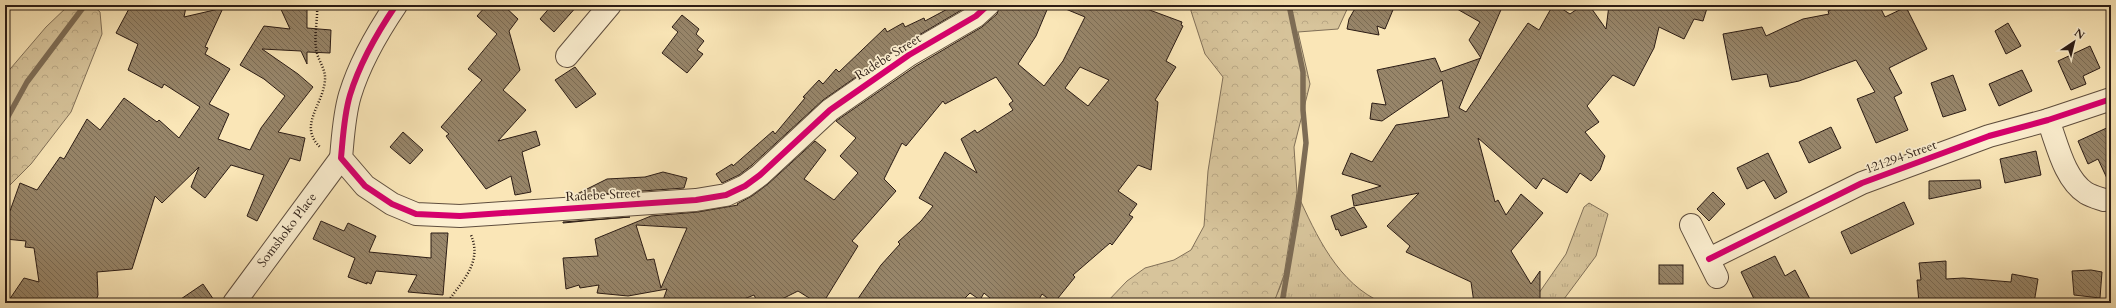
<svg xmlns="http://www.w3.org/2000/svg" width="2116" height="308" font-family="Cardo,serif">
<defs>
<pattern id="grass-tufts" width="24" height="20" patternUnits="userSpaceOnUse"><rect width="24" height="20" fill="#d7c49b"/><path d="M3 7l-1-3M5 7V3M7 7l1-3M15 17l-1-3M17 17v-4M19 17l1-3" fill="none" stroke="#b9a885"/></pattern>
<pattern id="forest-crowns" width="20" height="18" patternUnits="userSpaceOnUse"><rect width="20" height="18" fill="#d7c49b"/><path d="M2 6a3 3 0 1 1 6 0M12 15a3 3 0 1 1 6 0" fill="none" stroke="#b9a885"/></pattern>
<pattern id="building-back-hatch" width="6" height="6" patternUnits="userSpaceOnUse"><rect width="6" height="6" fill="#978569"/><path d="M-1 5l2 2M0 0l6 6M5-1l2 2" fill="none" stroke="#7b6c55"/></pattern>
</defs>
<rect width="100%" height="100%" fill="#fae6b7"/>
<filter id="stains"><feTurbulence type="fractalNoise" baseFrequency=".005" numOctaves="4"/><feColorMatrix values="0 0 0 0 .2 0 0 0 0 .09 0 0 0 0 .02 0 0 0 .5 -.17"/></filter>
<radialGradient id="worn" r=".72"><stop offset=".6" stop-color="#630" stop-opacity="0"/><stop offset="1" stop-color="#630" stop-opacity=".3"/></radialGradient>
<g fill="url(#grass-tufts)" stroke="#817058">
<path d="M1297,193C1316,235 1338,284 1383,303H1271C1289,283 1293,222 1297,193Z"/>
<path d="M1589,203L1608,214L1596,256L1561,303H1532L1566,254L1584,207Z"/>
</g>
<g fill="url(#forest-crowns)" stroke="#817058">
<path d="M69,5H92L100,12L102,34L71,112L31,164L5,190V75L46,27Z"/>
<path d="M1192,5H1349L1338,29L1298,32L1310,84L1294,147L1297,193L1284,275L1276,297L1271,303H1106L1127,281L1145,268L1174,260L1191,250L1204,226L1208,171L1223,77L1205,54L1191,11Z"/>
</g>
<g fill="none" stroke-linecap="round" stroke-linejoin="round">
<g stroke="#7d6c55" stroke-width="5.5">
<path d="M5,122L27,82L85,5"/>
<path d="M1282,303L1298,209L1306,143L1303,110V72L1289,5"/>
</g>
</g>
<g fill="url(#building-back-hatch)" stroke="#2b1c15" fill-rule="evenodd">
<path d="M131,5L186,7L184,17L223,8L205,47L208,48L205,54L230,69L209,104L229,114L218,139L250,150L261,128L285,96L264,79L240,65L264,26L290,29L279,5H307V28L331,30L330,53L307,52V64L301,51L262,49L298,74L313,87L278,132L305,138L300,161L290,158L257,221L247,216L264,175L231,165L205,198L191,187L199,167L162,203L155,196L132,269L97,272L98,295L95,303H7L24,278L39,282L34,248L25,247L26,241L5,239V211H10L20,183L37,190L60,157L64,159L87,119L100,130L124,98L157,122L159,120L179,138L200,107L164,84L162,88L128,70L138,44L116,33Z"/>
<path d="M487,5H503L518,19L509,31L520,70L503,90L526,110L498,141L536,131L540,145L522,152L531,192L515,195L511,176L486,189L446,136L449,134L441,127L482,80L468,69L497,34L477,16Z"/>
<path d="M552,5H578L554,32L540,19Z"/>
<path d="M955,5H970L902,45L823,100L752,165L739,175L722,183L716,174L732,164L733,166L773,131L775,134L805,98L803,97L819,80L823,84L836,69L839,72L885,28L887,32L903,23L905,27L924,18L925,21Z"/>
<path d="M1000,5H1049L1036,36L1018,64L1044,86L1063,61L1085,17L1056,5H1148L1147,9L1182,22L1181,25L1183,26L1166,61L1176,67L1155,100L1158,102L1151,170L1138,165L1118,191L1137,204L1129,215L1133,217L1112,245L1110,243L1073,275L1075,277L1054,303L1042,294L1037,303H996L984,293L980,300L970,293L960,303H855L881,265L900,244L898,242L921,221L933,206L919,198L945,152L977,173L961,139L975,130L977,133L1013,110L1009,104L1013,101L996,77L945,104L943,101L906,146L902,143L884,179L896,191L852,241L858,246L823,303H817L798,291L774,303H758L754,295L734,303H703L690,300L689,303H662L667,289L628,296L597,293L599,285L580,288L579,285L566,289L563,258L598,256L595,239L651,216L698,212L738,205L737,204L752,196L768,184L815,141L826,150L804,179L834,200L858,173L840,156L856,138L836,121L916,66L982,27L997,14ZM1080,67L1109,80L1088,106L1065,88ZM636,225L687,228L661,288L654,259L647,260Z"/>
<path d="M1357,5H1395L1385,29L1377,26L1379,35L1347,29L1349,19Z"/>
<path d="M1450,5H1503L1459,108L1466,112L1528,23L1539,30L1553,5H1556L1570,14L1583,5H1589L1606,29L1609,5H1708L1703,21L1694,19L1684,39L1659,27L1654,48L1634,86L1613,75L1587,106L1599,122L1585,132L1605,156L1600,170L1591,181L1580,173L1567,193L1543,178L1536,189L1478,138L1495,202L1498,200L1506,215L1521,194L1543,213L1511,251L1531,284L1540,271V300L1542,303H1474L1471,282L1406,252L1410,246L1387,226L1419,193L1354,206L1352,195L1381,186L1342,174L1351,153L1372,162L1396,125L1449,117L1442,80L1382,121L1370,119L1372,103L1386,105L1377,70L1435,58L1441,72L1481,58L1469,40L1480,22Z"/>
<path d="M1841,5H1879L1885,17L1906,7L1927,49L1889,68L1902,93L1894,97L1908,130L1876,143L1857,99L1875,92L1856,60L1799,81L1770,87L1767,74L1732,80L1723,34L1762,27L1766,36L1803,19L1829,14L1828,11Z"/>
<path d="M682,15L699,29L696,34L704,41L697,50L703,54L687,73L662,53L678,32L672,27Z"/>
<path d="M2008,23L2021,46L2006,54L1995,31Z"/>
<path d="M2090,46L2100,68L2083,76L2086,84L2071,90L2058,61Z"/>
<path d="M575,67L596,94L576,108L555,80Z"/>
<path d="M2022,70L2032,91L1999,106L1989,84Z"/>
<path d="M1953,75L1966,110L1943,117L1931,83Z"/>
<path d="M2111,126V187L2098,159L2088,164L2078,141Z"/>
<path d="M1831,127L1841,148L1809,163L1799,142Z"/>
<path d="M403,132L423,150L410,164L390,147Z"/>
<path d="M2036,151L2041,175L2005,183L2000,159Z"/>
<path d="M1768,153L1787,192L1775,199L1764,180L1747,189L1737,168Z"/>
<path d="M663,172L687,178L684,188L573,196L607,179L645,177Z"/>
<path d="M1980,180L1981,188L1929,199V181Z"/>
<path d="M1713,192L1725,204L1709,221L1697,209Z"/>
<path d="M1904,202L1914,224L1851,254L1841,232Z"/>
<path d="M1354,207L1367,227L1341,236L1338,229L1336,230L1331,216Z"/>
<path d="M630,217L594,220L563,223V222Z"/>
<path d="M321,221L344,231L348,223L376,236L369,252L431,258V233H448L443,295L408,292L417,275L376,271L371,284L367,282V284L348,277L355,258L313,239Z"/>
<path d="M1775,256L1785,276L1795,270L1812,303H1756L1741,272Z"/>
<path d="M1946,261V279L1963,278L2011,282L2012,274L2038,279L2034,303H1919L1917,280H1921L1919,263Z"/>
<rect x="1659" y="265" width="24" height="19"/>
<path d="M2091,270L2102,272L2100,298L2074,295L2072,271Z"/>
<path d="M203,284L216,303H175Z"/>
</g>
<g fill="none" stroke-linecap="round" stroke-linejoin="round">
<g stroke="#5f4e3e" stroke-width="24">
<g id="minor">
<path d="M396,5C377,33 360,62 350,95C344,115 343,137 341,158L365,186L392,204L416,214L460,216L696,200L726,195L745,186L760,175L830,110L909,55L976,16L988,5"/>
<path d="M567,56L610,5"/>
<path d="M2048,120C2057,143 2064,179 2086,193C2091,196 2098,198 2104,200"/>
<path d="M1691,225L1717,277"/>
<path d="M1709,259L1862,183L1989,136L2048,120L2111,99"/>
<path d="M234,303L341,158"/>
</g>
</g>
<g stroke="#2b1c15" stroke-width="2.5" stroke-dasharray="1 2" stroke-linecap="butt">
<path d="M317,5C318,19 314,34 316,48C317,60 326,68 325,80C323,106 297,126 321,148"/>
<path d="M2109,277L2111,276"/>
<path d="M447,303C461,282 483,263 471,235"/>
</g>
<use href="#minor" stroke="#fcefd0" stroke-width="22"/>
<g stroke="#fcefd0" stroke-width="8">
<g id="cycleway">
<path d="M396,5C377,33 360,62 350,95C344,115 343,137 341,158L365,186L392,204L416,214L460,216L696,200L726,195L745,186L760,175L830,110L909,55L976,16L988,5"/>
<path d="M1709,259L1862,183L1989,136L2048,120L2111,99"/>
</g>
</g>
<use href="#cycleway" stroke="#d6006c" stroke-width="6"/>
</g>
<g text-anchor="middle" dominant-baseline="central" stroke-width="3.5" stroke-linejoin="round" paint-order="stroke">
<g font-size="13" fill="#2b1c15" stroke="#fcefd0">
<text transform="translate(888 57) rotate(-32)">Radebe Street</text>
<text transform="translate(1901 157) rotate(-20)">121294 Street</text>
<text transform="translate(603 195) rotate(-3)">Radebe Street</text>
<text transform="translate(287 230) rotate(-53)">Somshoko Place</text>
</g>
</g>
<rect width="2116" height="308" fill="none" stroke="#fae6b7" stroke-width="20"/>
<rect x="6" y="6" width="2104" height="296" fill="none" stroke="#2b1c15" stroke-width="2"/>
<rect x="10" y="10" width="2096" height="288" fill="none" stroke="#2b1c15"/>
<g transform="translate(2074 42) rotate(35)" stroke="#fcefd0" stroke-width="3" paint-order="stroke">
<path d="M0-3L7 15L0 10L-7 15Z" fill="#2b1c15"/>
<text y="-6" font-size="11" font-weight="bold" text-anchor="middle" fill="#2b1c15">N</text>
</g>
<rect width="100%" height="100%" filter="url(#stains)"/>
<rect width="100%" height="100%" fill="url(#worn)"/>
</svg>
